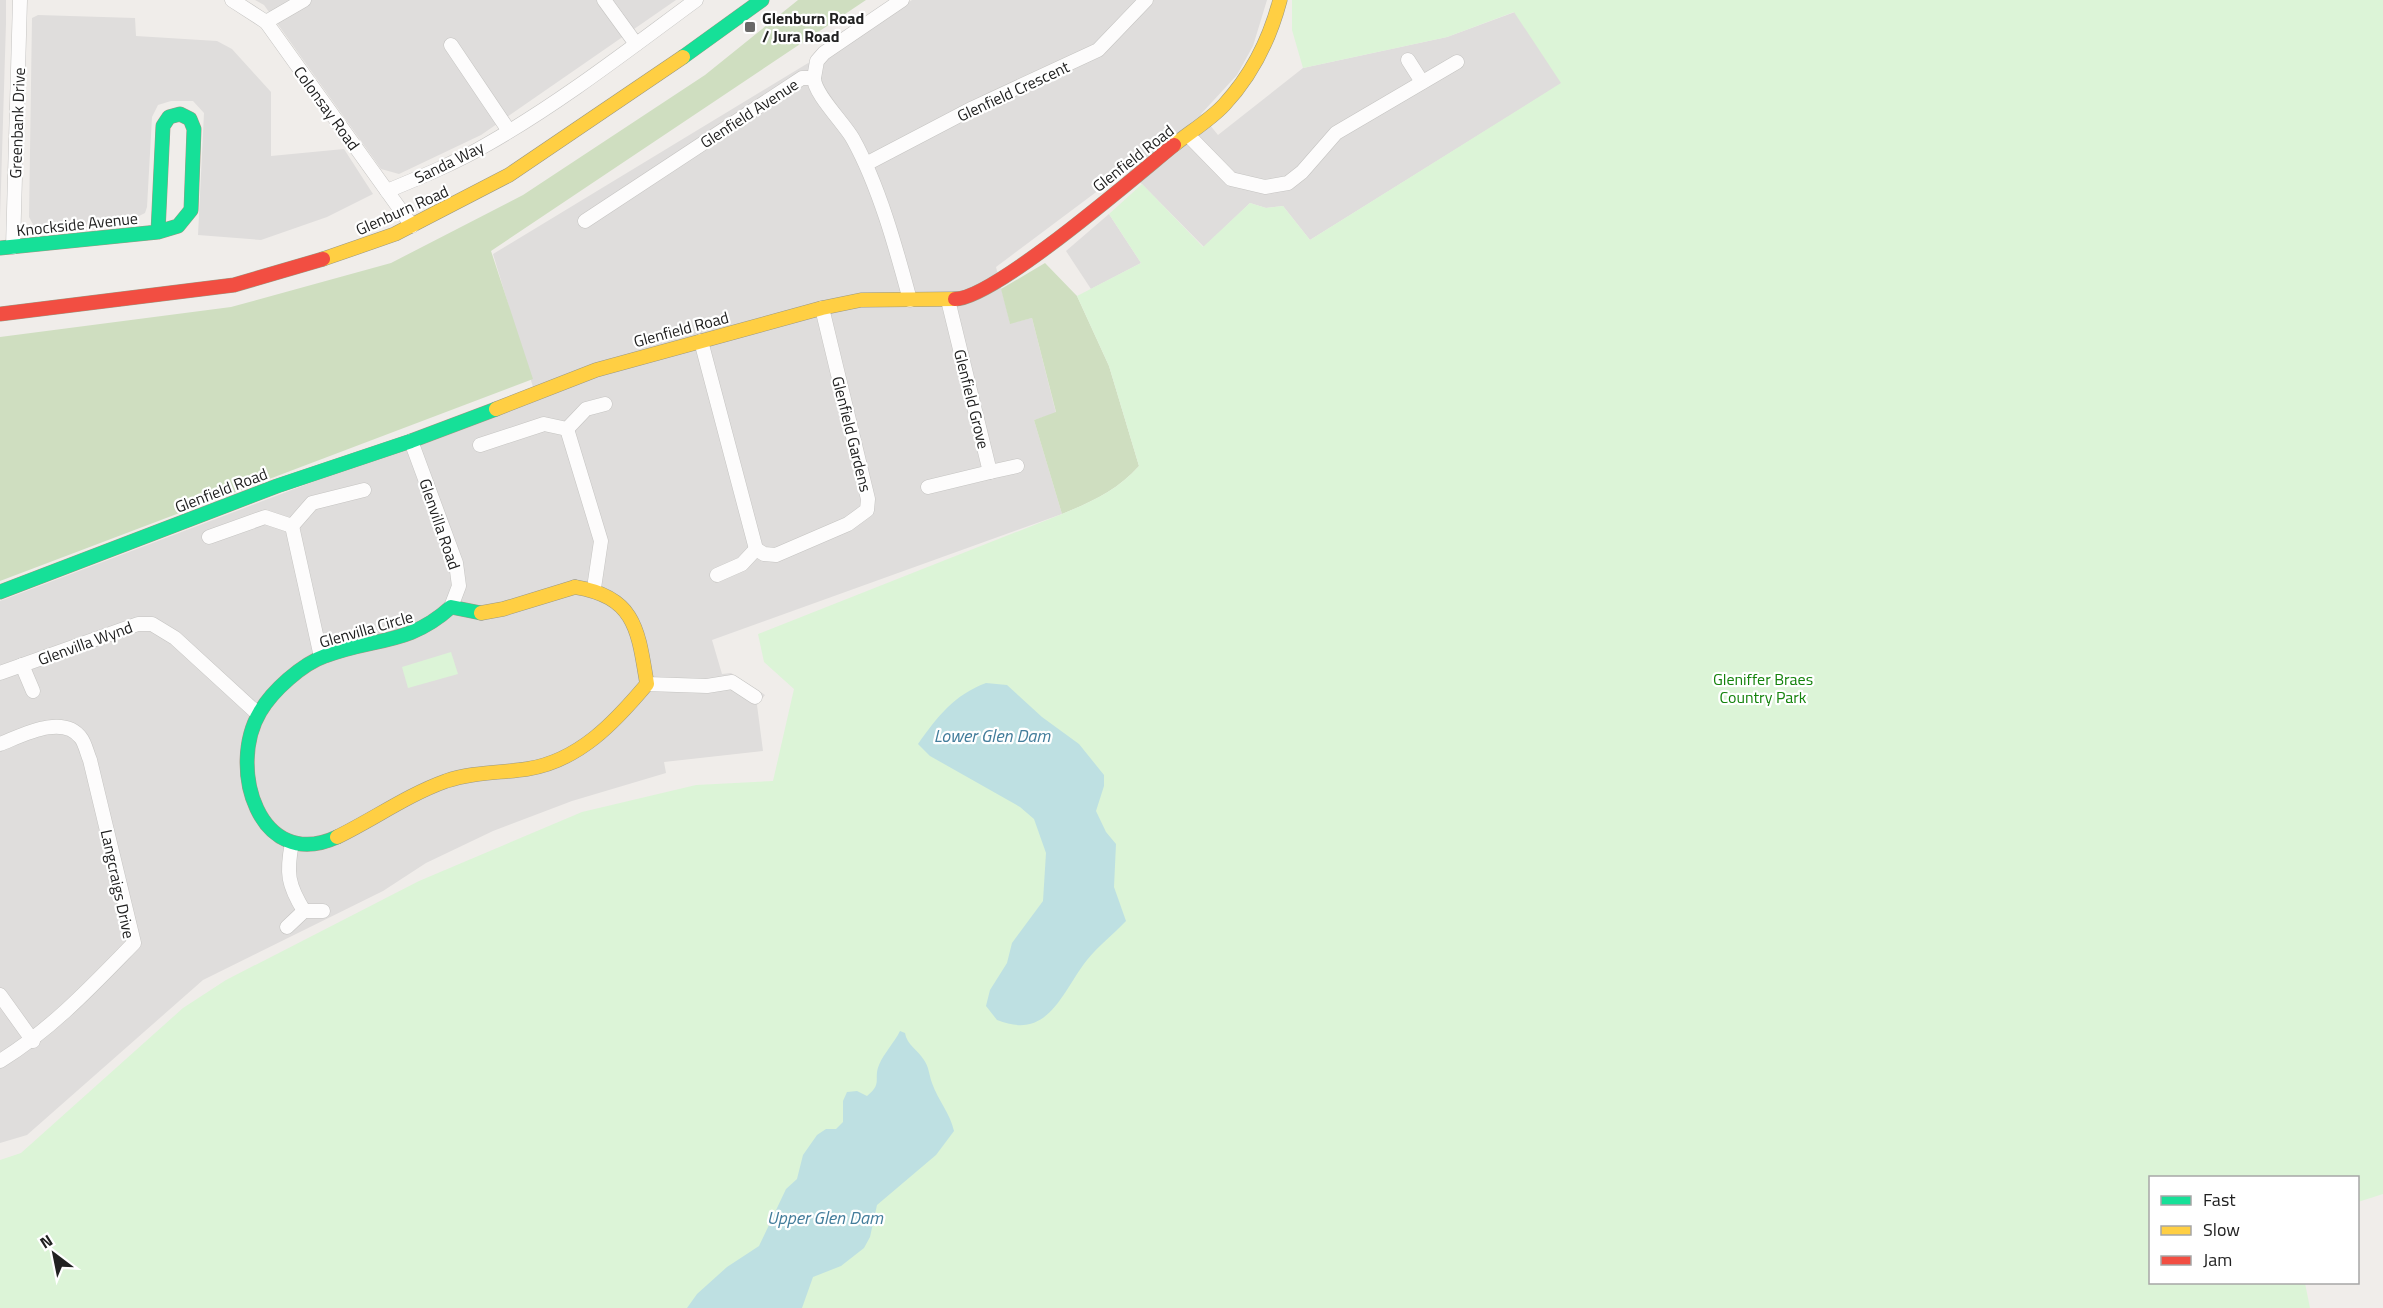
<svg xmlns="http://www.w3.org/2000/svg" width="2383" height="1308" font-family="'Titillium Web',sans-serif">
<rect width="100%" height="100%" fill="#f0edea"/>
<g fill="#dfdddc">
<path d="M0,0H6V23L0,219Z"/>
<path d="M255,0H676L481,135L399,174L381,169L264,5Z"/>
<path d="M912,0H1267L1253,46L1237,75L1201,114L1218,135L1303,68L1447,37L1515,12L1562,83L1310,240L1283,206L1266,208L1250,203L1204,247L1127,169L996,267L1010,323L1032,318L1056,413L1034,420L1062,514L712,640L722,674L731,673L765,695L757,705L763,751L664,762L666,773L572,801L493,831L426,863L383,891L203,980L27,1135L0,1143V601L536,397L493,254Z"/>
<path d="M38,15L135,18L136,36L217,41L232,49L271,92V156L344,149L373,194L327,217L261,240L198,235L204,113L193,101H171L158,105L152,117L147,207L145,213L131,220L40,229L35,228L29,217L32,18Z"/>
<path d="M1109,214L1141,263L1091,289L1066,251Z"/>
</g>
<g fill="#cfdec0">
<path d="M798,0H866L491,251L533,379L0,581V337L231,307L391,263L523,195L705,75Z"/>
<path d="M1045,263L1077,296L1109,366L1139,466C1118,490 1091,502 1062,514L1034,420L1056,412L1032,318L1010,324L1001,289Z"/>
</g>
<g fill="#dcf4d7">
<path d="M1292,0H2383V1194L2358,1202V1178H2150V1282L2305,1283L2310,1308H0V1160L21,1153L183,1008L226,980L419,881L582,812L696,785L773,781L794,689L764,662L758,634L1062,514C1091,502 1118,490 1139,466L1109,366L1077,296L1141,263L1109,214L1142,184L1203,247L1250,203L1266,208L1283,206L1310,240L1561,83L1514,12L1447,37L1303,68L1292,30Z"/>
<path d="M451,652L458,674L408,688L402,667Z"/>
</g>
<g fill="#bee0e2">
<path d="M986,683L1007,685L1042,717L1079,744L1104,775V786L1096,811L1106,832L1116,844L1114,887L1126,921C1113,935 1098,946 1087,960C1061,993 1049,1041 997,1020L986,1006L990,990L1007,963L1012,943L1043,901L1046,853L1034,819L1020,807L930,756L918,744C938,716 954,695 986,683Z"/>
<path d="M900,1031L905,1033C907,1045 918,1050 924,1060C929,1067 929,1075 932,1083C938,1100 950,1113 954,1131L936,1155L877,1205L870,1237L864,1248L841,1266L813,1277L802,1308H687L697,1294L727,1267L759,1246L786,1189L797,1179L803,1155L817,1135L826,1129H836L843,1122V1101L847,1092L857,1091L867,1096C883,1083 873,1079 879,1065C884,1053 894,1043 900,1031Z"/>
</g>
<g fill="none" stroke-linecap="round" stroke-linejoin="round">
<g stroke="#c5c4c2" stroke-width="15">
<g id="street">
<path d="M232,0L266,22L412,226"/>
<path d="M604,0L636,44"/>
<path d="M266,22L304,0"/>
<path d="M451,45L509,131"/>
<path d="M1408,60L1422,82"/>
<path d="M814,78C814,94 844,123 853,139C879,186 896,248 910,300"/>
<path d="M1189,136L1231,179L1265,187L1288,183L1302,172L1336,133L1457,62"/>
<path d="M866,164L973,108L1098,50L1146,0"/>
<path d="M387,191C421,177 455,163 486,145C560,103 628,50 696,0"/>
<path d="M585,221L802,78H814L817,61L824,53L902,0"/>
<path d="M13,247L20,0"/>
<path d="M948,300L990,472L1017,466"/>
<path d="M701,341L756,549L764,554L776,555L848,524L867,510L868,499L822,308"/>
<path d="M567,429L601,541L594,588"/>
<path d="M411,441L456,563L459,586L451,607"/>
<path d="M480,445L544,424L567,429L586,409L605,404"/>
<path d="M928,487L990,472"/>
<path d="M292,526L321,657"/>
<path d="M209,537L265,517L292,526L312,503L364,490"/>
<path d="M717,575L742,564L756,549"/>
<path d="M22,665L33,691"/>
<path d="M0,673L138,624H152L175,638L258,714"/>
<path d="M647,684L707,686L732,682L755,697"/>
<path d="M0,744C21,736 63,713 81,738C85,743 87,753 90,760L134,943C92,986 52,1029 0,1061"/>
<path d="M292,843C286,873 288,885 304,911"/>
<path d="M287,927L304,911H323"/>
<path d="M0,995L33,1041"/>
</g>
</g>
<g stroke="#9b9882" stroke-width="15">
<g id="fast">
<path d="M683,57L762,0"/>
<path d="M0,248L158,232L178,226L191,210L194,129L190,119L180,114L169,117L163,126L158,232"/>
<path d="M0,592L277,486L411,441L496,409"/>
<path d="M337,837C259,873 227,767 260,712C272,691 302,664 325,656C374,637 408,646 451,607L481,613"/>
</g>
</g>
<g stroke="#9b9882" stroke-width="15">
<g id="slow">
<path d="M1174,145C1190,132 1210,120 1224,105C1251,76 1270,38 1280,0"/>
<path d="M323,259L395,234L509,175L683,57"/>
<path d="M496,409L596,370L822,308L861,300L955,299"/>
<path d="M481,613L503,609L575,587"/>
<path d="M337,837C374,819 407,795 446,781C473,772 500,773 527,769C579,761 615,722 647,684C638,630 636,597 575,587"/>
</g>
</g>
<g stroke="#9b9882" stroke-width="15">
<g id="jam">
<path d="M955,299C994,299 1137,175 1174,145"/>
<path d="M0,314L234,285L323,259"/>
</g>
</g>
<use href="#street" stroke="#fdfcfc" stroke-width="14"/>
<use href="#fast" stroke="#16e098" stroke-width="14"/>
<use href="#slow" stroke="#ffcf43" stroke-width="14"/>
<use href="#jam" stroke="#f24e42" stroke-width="14"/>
</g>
<rect fill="#696867" stroke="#fff" stroke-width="2" x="744" y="21" width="12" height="12" rx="3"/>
<g text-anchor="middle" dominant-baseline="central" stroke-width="4.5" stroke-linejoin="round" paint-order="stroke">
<g font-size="16" font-weight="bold" fill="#212121" stroke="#fff" text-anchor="start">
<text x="762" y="18">Glenburn Road<tspan x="762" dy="18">/ Jura Road</tspan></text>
</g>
<g font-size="16" fill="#212121" stroke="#fff">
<text transform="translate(1013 91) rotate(-25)">Glenfield Crescent</text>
<text transform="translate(327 108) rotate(54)">Colonsay Road</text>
<text transform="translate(749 113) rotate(-33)">Glenfield Avenue</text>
<text transform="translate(17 123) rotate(-88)">Greenbank Drive</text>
<text transform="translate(1133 158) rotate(-38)">Glenfield Road</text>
<text transform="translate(449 162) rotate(-26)">Sanda Way</text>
<text transform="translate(402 210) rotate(-24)">Glenburn Road</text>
<text transform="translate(77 224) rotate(-6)">Knockside Avenue</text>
<text transform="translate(681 329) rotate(-15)">Glenfield Road</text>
<text transform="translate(972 399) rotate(76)">Glenfield Grove</text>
<text transform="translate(852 434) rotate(76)">Glenfield Gardens</text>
<text transform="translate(221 490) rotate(-21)">Glenfield Road</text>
<text transform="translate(440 524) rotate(71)">Glenvilla Road</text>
<text transform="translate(366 629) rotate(-16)">Glenvilla Circle</text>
<text transform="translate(85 643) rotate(-20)">Glenvilla Wynd</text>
<text transform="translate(118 884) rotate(78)">Langcraigs Drive</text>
</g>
<g font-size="16" fill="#14830c" stroke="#fff">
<text x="1763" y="679">Gleniffer Braes<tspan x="1763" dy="18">Country Park</tspan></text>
</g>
<g font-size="18" font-style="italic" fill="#437d9b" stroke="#fff">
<text x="992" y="735">Lower Glen Dam</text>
<text x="825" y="1217">Upper Glen Dam</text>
</g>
</g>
<rect x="2149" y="1176" width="210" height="108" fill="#ffffff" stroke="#a6a6a6" stroke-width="1.5"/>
<rect x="2161" y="1196" width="30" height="9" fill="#16e098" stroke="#a6a6a6" stroke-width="1.5"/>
<text x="2203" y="1206" font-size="18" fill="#212121">Fast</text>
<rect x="2161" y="1226" width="30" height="9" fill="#ffcf43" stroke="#a6a6a6" stroke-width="1.5"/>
<text x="2203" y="1236" font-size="18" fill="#212121">Slow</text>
<rect x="2161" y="1256" width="30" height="9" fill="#f24e42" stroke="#a6a6a6" stroke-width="1.5"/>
<text x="2203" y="1266" font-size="18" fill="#212121">Jam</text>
<g transform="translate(54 1254) rotate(328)" stroke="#ffffff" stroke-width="4.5" paint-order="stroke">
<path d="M0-4.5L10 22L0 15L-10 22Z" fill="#212121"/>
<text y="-9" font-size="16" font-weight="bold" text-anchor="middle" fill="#212121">N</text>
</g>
</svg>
